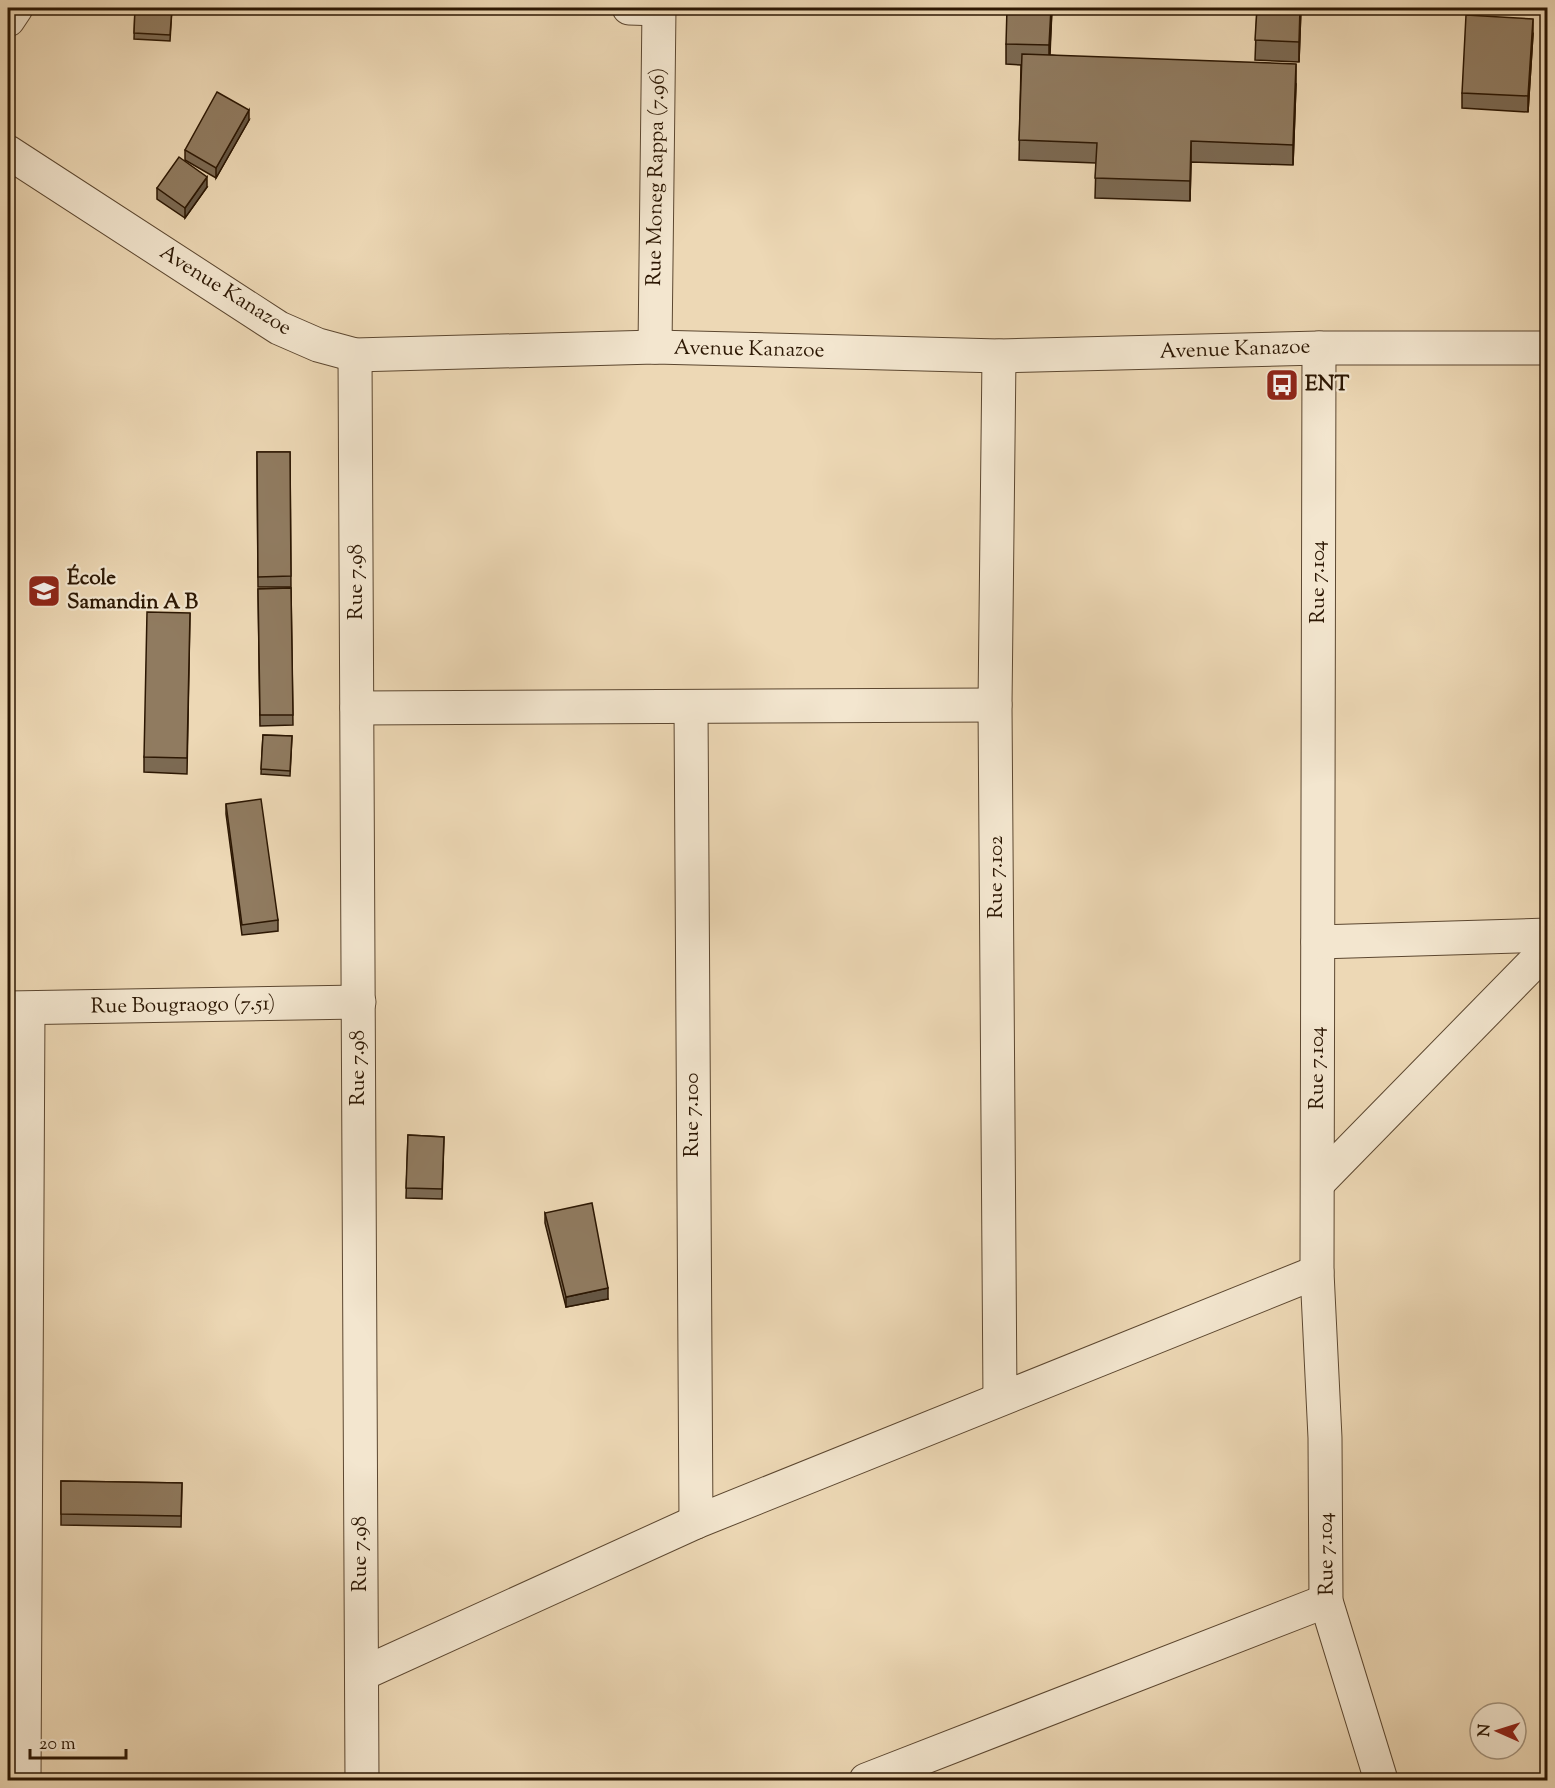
<svg xmlns="http://www.w3.org/2000/svg" width="1555" height="1788" font-family="'Sorts Mill Goudy',serif">
<rect width="100%" height="100%" fill="#edd8b5"/>
<filter id="stains"><feTurbulence type="fractalNoise" baseFrequency=".00333" numOctaves="4"/><feColorMatrix values="0 0 0 0 .2 0 0 0 0 .09 0 0 0 0 .02 0 0 0 .5 -.17"/></filter>
<radialGradient id="worn" r=".72"><stop offset=".6" stop-color="#630" stop-opacity="0"/><stop offset="1" stop-color="#630" stop-opacity=".3"/></radialGradient>
<g fill="none" stroke-linecap="round" stroke-linejoin="round">
<g stroke="#5c4730" stroke-width="35">
<g id="minor">
<path d="M629,8L659,9"/>
<path d="M8,20L16,8"/>
<path d="M655,347L659,8"/>
<path d="M1319,348L1317,1272L1325,1438L1326,1601L1381,1780"/>
<path d="M355,355L362,1780"/>
<path d="M999,356L995,705L1000,1399"/>
<path d="M691,707L696,1522"/>
<path d="M357,708L995,705"/>
<path d="M1318,942L1548,935"/>
<path d="M8,1008L359,1002"/>
<path d="M1318,1183L1548,948"/>
<path d="M362,1674L696,1522L1317,1272"/>
<path d="M24,1780L28,1009"/>
<path d="M866,1780L1326,1601"/>
</g>
</g>
<g stroke="#5c4730" stroke-width="35">
<path id="tertiary" d="M8,152L279,328L318,345L355,355L655,347L999,356L1319,348H1548"/>
</g>
<use href="#minor" stroke="#f3e6cf" stroke-width="33"/>
<use href="#tertiary" stroke="#f3e6cf" stroke-width="33"/>
</g>
<g fill="#7c6a53" stroke="#2c1703" stroke-width="1.5">
<path d="M135,8H172L170,41L134,39Z"/>
<path d="M1052,8L1050,55L1296,84L1293,165L1191,162L1190,201L1095,198L1096,163L1019,160L1021,65L1006,64V44Z"/>
<path d="M1257,8H1301L1299,62L1255,60Z"/>
<path d="M1533,34L1528,112L1462,108V93Z"/>
<path d="M249,120L216,178L185,160V150Z"/>
<path d="M207,187L185,218L157,199V188Z"/>
<path d="M257,452H290L291,587H258Z"/>
<path d="M291,588L293,725L260,726L258,589Z"/>
<path d="M190,613L187,774L144,772V757Z"/>
<path d="M263,735L292,736L290,776L261,774Z"/>
<path d="M226,804L278,920V931L242,935L226,814Z"/>
<path d="M408,1135L444,1137L442,1199L406,1198Z"/>
<path d="M545,1213L608,1299L566,1307L545,1223Z"/>
<path d="M61,1481L182,1483L181,1527L61,1525Z"/>
</g>
<g fill="#655643" stroke="#2c1703" stroke-width="1.5">
<path d="M1051,8H1052L1049,66V45Z"/>
<path d="M1300,8H1301L1299,62V42Z"/>
<path d="M1533,19V34L1528,112V96Z"/>
<path d="M1296,64V84L1293,165V145Z"/>
<path d="M249,110V120L216,178V168Z"/>
<path d="M1191,141V162L1190,201V181Z"/>
<path d="M207,177V187L185,218V208Z"/>
<path d="M608,1288V1299L566,1307V1297Z"/>
</g>
<g fill="#907b60" stroke="#2c1703" stroke-width="1.5">
<path d="M135,8H172L170,35L134,33Z"/>
<path d="M1007,8H1051L1049,45L1006,44Z"/>
<path d="M1257,8H1300L1299,42L1255,40Z"/>
<path d="M1466,15L1533,19L1528,96L1462,93Z"/>
<path d="M1022,54L1296,64L1293,145L1191,141L1190,181L1095,178L1097,143L1019,140Z"/>
<path d="M217,92L249,110L216,168L185,150Z"/>
<path d="M179,157L207,177L185,208L157,188Z"/>
<path d="M257,452H290L291,576L258,577Z"/>
<path d="M291,588L293,715H260L258,589Z"/>
<path d="M147,612L190,613L187,758L144,757Z"/>
<path d="M263,735L292,736L290,771L261,769Z"/>
<path d="M261,799L278,920L242,925L226,804Z"/>
<path d="M408,1135L444,1137L442,1189L406,1188Z"/>
<path d="M592,1203L608,1288L566,1297L545,1213Z"/>
<path d="M61,1481L182,1483L181,1516L61,1514Z"/>
</g>
<defs>
<g id="bus-square" transform="scale(1.725)"><rect x="-9" y="-9" width="18" height="18" rx="4" fill="#8f2418" stroke="#f3e6cf"/><path d="M-5-6H5V4H4V6H2V4H-2V6H-4V4H-5ZM-3.5-4V0h7V-4ZM-3.5 1.2v1.5H-2V1.2ZM2 1.2v1.5H3.5V1.2Z" fill="#fff"/></g>
<g id="school-square" transform="scale(1.725)"><rect x="-9" y="-9" width="18" height="18" rx="4" fill="#8f2418" stroke="#f3e6cf"/><path d="M0-5L7-2L0 1L-7-2ZM-4 1L0 2.5L4 1V4Q0 6-4 4Z" fill="#fff"/></g>
</defs>
<g fill-rule="evenodd">
<use href="#bus-square" x="1282" y="385"/>
<use href="#school-square" x="44" y="591"/>
</g>
<g text-anchor="middle" dominant-baseline="central" stroke-width="4.5" stroke-linejoin="round" paint-order="stroke">
<g font-size="21" fill="#2c1703" stroke="#f3e6cf">
<text transform="translate(657 177) rotate(-89)">Rue Moneg Rappa (7.96)</text>
<text transform="translate(225 291) rotate(32)">Avenue Kanazoe</text>
<text transform="translate(749 350) rotate(1)">Avenue Kanazoe</text>
<text transform="translate(1235 350) rotate(-2)">Avenue Kanazoe</text>
<text transform="translate(357 582) rotate(-90)">Rue 7.98</text>
<text transform="translate(1319 582) rotate(-90)">Rue 7.104</text>
<text transform="translate(997 877) rotate(-90)">Rue 7.102</text>
<text transform="translate(183 1006) rotate(-1)">Rue Bougraogo (7.51)</text>
<text transform="translate(359 1068) rotate(-90)">Rue 7.98</text>
<text transform="translate(1318 1068) rotate(-90)">Rue 7.104</text>
<text transform="translate(693 1115) rotate(-90)">Rue 7.100</text>
<text transform="translate(361 1554) rotate(-90)">Rue 7.98</text>
<text transform="translate(1327 1554) rotate(-91)">Rue 7.104</text>
</g>
<g font-size="21" font-weight="bold" fill="#2c1703" stroke="#f3e6cf" text-anchor="start">
<text x="1305" y="385">ENT</text>
<text x="67" y="579">École<tspan x="67" dy="24">Samandin A B</tspan></text>
</g>
</g>
<rect width="1555" height="1788" fill="none" stroke="#edd8b5" stroke-width="30"/>
<rect x="9" y="9" width="1537" height="1770" fill="none" stroke="#2c1703" stroke-width="3"/>
<rect x="15" y="15" width="1525" height="1758" fill="none" stroke="#2c1703" stroke-width="1.5"/>
<g transform="translate(1498 1731) rotate(273)"><circle r="28" fill="#f3e6cf" stroke="#a3937d" stroke-width="1.5"/>
<path d="M0-4.5L10 22L0 15L-10 22Z" fill="#8f2418"/>
<text y="-9" font-size="16" font-weight="bold" text-anchor="middle" fill="#2c1703">N</text>
</g>
<path d="M30 1749v9h96v-9" fill="none" stroke="#2c1703" stroke-width="3"/>
<text x="39" y="1749" font-size="18" fill="#2c1703" stroke="#f3e6cf" stroke-width="4.5" paint-order="stroke">20 m</text>
<rect width="100%" height="100%" filter="url(#stains)"/>
<rect width="100%" height="100%" fill="url(#worn)"/>
</svg>
